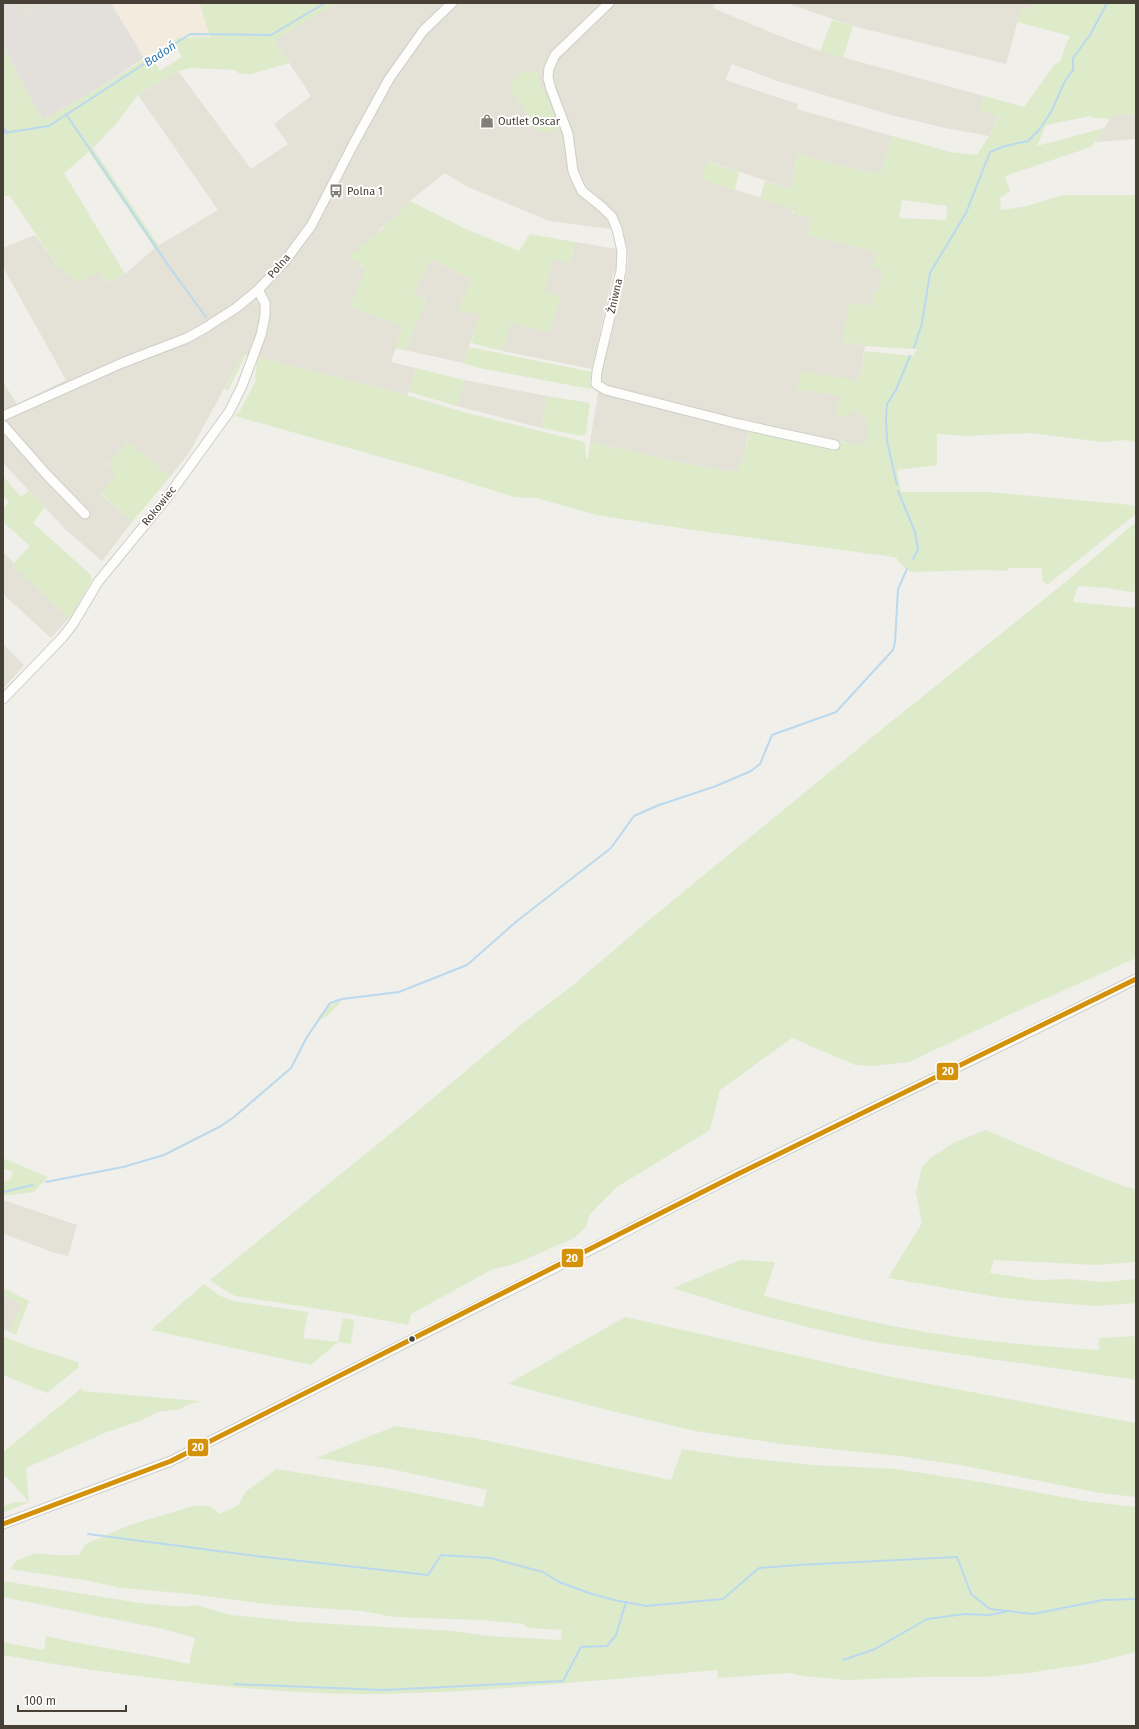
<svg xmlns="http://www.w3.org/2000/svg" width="1139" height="1729" font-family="'Fira Sans',sans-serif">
<rect width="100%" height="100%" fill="#f0efea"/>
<g fill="#e4e1d7">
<path d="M16,3H49L23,18Z"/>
<path d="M337,3H715L713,8L772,33L820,51L984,96L980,111L999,115L989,136L945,128L891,115L777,81L732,64L725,80L798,104L797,109L892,136L881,173L867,170L866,172L797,154L793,171L795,174L791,189L708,161L701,179L793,208L792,213L812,218L808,236L876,251L883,270L879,290H875L872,306L846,325L842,342L865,346L859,381L833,377L796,389L841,396L837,410L855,411L868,421V440L864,446L755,423L748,436L742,461L737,472L698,466L590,442L601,375L627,272L628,256L623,229H610L549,221L466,186L445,173L410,201L393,219L380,229L360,266L366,269L350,307L404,326L391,362L416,368L408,395L243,354L189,453L170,477L128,442L107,464L117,474L101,494L132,522L102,561L66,530L3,463V382L17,404L66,380L3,267V248L35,235L58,267L100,272L107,283L125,274L156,247L218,210L138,95L178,71L251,169L288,144L274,124L311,96L274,40Z"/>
<path d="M786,3H1033L1029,10L1021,9L1006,64L853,26Z"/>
<path d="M1136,114V139L1095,142L1112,116Z"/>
<path d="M575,242L617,249V265L613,275L592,369L503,351L510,323L549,331L561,297L544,293L553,259L571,262Z"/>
<path d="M431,259L472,280L480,315L463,363L405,350L427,299L413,294Z"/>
<path d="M464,380L547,396L542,428L457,406Z"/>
<path d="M3,552L13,562L12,565L69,618L51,638L3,594Z"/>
<path d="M3,644L24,665L3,689Z"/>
<path d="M3,1200L77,1225L68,1256L55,1253L4,1234L3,1236Z"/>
<path d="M3,1294L22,1304L9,1332L3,1329Z"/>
</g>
<path fill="#f3ebdd" d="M111,3H207L200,5L210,37L178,38L144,58Z"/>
<path fill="#e3e0db" d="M3,3H16L23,18L49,3H111L144,58L94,91L43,120L17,74L3,46Z"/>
<g fill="#ddebcb" fill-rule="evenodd">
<path d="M207,3H337L274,40L289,63L251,74L238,73L236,70L191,68L178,71L138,95L115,125L93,148L159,246L155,249L89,152L64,173L125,274L107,283L100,272L77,283L58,267L10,196H3V46L17,74L43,120L94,91L178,38L210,37L200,4ZM178,50L182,57L160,71L155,63Z"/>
<path d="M1033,3H1136V114L1112,116L1110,119L1095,118L1091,116L1046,125L1037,146L1104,128L1091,147L1005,176L1010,191L1000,198L1001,210L1027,206L1063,195H1136V442L1122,440L1103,442L1030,433L966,436L937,434V465L897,470L901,492H989L1132,505L1134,507L1136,505V514L1047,585L1042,580V568H1008V571L983,570L911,572L897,561V558L887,556L693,530L596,515L536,498L514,497L444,475L235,416L240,411L255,382L257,357L403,394L467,413L585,442L586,458H588L590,442L698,466L736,472L742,461L750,431L836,448L838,441L864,445L868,440V421L855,411L837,419V410L840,396L796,389L801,371L859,381L865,351L913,356L917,348L911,349L865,346L842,342L849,302L872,306L875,290H879L883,270L873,268L876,251L808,236L811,218L794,214L792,208L760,199L765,181L791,189L795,174L793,171L797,154L866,172L867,170L881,173L892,136L951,152L977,155L989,136L999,116L980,111L984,96L1024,107L1054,65L1061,61L1065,46L1070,36L1017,22L1021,9H1029ZM902,200L947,206L946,220L899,218Z"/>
<path d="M832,20L853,26L843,58L820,51Z"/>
<path d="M521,72H538L540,87L556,108L554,123L557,133L540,132L509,88Z"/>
<path d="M707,161L739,172L735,190L701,179Z"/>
<path d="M410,201L468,230L519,251L530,234L575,242L571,262L553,259L544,293L561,297L549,332L510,323L503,351L474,344L471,341L480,315L457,310L472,280L431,259L413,294L427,300L405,350L395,348L403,326L350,307L366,269L349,257L393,219Z"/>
<path d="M469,347L592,372L590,381L591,389L479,368L463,363Z"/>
<path d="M243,353L246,354L228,391L225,389Z"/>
<path d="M416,368L464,380L457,406L409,392Z"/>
<path d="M547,396L590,403L586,433L582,436L542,428Z"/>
<path d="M128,442L170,477L132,522L101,493L117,474L107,464Z"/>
<path d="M3,476L21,497L29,491L45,507L33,523L91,575L92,579L72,615L69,618L12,565L30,546L3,522V508L9,502L3,495Z"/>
<path d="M1136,522V593L1107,588L1078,586L1073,602L1136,608V958L1011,1014L909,1062L873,1066L855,1065L792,1038L720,1090L710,1130L617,1187L590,1214L586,1227L574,1238L515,1264L493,1269L411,1314L408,1325L339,1312L235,1296L226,1291L210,1280L395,1130L522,1024L572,986L654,916L887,725L1063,584Z"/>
<path d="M342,1001L328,1015L317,1022C319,1012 332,1002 342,1001Z"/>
<path d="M986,1130L1054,1159L1123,1186L1136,1189V1262L1096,1265L994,1260L990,1273L1037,1280L1069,1279L1103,1282L1136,1279V1303L1095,1306L1032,1301L997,1297L888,1278L922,1223L916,1192L922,1167L930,1158L955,1142Z"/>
<path d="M3,1158L48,1177L34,1192L3,1196V1182L11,1179L13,1172L3,1168Z"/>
<path d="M740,1260L775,1262L764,1296C812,1308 860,1320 909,1329C971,1341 1036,1346 1099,1350V1338L1136,1336V1380L874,1342L811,1328L749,1312L673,1288Z"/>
<path d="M204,1284L218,1295L233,1301L308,1312L303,1338L338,1342L343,1318L354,1320L351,1344L338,1342L311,1365L151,1330Z"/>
<path d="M3,1288L29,1301L16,1335L9,1332L22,1304L3,1294Z"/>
<path d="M625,1317L892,1377L1136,1423V1497L1100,1493L960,1465L899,1456L782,1444L695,1431L615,1412L508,1384Z"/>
<path d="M3,1336L30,1347L78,1362L79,1367L47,1393L3,1375Z"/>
<path d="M82,1388L83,1391L200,1401L185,1406L182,1409L158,1412L137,1422L107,1432L26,1468L29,1502L3,1513V1506L15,1502H29L7,1477L3,1476V1452Z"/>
<path d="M395,1426L475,1438L671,1480L682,1449L736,1457L813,1465L896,1469L981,1482L1084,1501L1136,1507V1652L1093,1663L1028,1673L982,1677H926L845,1680L803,1676L789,1673L718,1678L717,1670C606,1679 495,1692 383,1694C320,1695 258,1690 196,1683C131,1676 67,1667 3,1655V1642L44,1650L46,1636C93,1647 142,1653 189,1664L195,1638L163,1629L3,1597V1581L140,1603L186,1607L196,1605L231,1615L300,1622L453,1631L488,1636L561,1640L562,1630L528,1628L523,1624L481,1620L394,1617L362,1611L274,1605L190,1594L121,1588L89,1581L10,1569L16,1561L35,1553L52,1555H79L86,1544L127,1526L193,1506H210L220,1514L239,1505L245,1492L277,1469L390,1488L483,1507L487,1490L391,1469L316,1458Z"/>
</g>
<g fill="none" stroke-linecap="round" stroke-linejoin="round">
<g stroke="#bbd9ee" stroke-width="2">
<path d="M66,114L168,265L206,317"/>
<path d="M3,128L7,132"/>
<path d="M3,133L49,126L190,34L271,35L325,3"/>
<path d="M914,348L922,323L930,273L966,213L990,152L1005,146L1028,141L1039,130L1051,112L1065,81L1073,70V58L1090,35L1107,3"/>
<path d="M897,485L887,441L886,418L887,404L896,390L910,356"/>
<path d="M898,491L915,532L918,550L913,559"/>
<path d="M46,1182L123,1167L164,1155L221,1126L234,1117L291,1068L307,1037L330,1003L342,999L399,992L467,965L517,921L611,848L634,816L659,805L716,786L751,771L760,764L772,735L836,712L893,650L895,642L898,589L907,569"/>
<path d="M3,1192L33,1185"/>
<path d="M88,1534L256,1556L428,1575L441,1555L490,1558L543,1572L559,1582L589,1593L614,1600L646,1606L723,1599L759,1568L799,1565L957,1557L971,1594L990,1609L1033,1614L1103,1600L1136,1599"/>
<path d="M843,1660L875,1649L927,1619L965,1614L989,1615L1005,1612"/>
<path d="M234,1684L383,1690L563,1681L581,1647L607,1646L616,1635L626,1602"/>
</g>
<g stroke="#cecdc8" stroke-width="11">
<g id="minor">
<path d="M609,3L555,55L549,68L548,78L551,89L568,134L573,171L578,183L582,191L602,207L612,217L617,229L622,251L621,271L597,371L596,384L606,390L739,424L835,445"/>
<path d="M3,416L122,363L187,338L205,328L236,308L258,290L285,261L311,226L354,143L389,79L423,31L452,3"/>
<path d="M3,425L47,475L85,514"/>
<path d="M3,699L62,638L73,624L98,582L166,499L229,412L242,386L261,335L265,316V303L258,290"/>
<path d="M3,1524L171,1461L606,1242C780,1149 961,1068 1136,979"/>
</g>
</g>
<use href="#minor" stroke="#fdfdfc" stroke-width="9"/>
<g stroke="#fff" stroke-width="8">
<path id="bus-1" d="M3,1524L171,1461L738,1174L1136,979"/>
</g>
<use href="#bus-1" stroke="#d4920b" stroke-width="5"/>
</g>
<defs>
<g id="shop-bare" transform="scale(1.08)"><path d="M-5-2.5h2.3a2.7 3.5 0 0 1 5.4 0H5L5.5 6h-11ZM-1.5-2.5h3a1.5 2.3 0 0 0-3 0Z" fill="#827d75" stroke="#fff" stroke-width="2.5" paint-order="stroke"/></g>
<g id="bus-bare" transform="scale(1.08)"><path d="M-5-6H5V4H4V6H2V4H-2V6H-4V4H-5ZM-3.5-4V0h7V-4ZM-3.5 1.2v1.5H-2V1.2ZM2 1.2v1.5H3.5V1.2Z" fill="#827d75" stroke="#fff" stroke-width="2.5" paint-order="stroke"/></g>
</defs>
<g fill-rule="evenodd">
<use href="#shop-bare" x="487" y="121"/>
<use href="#bus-bare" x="336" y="191"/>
</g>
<circle fill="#464036" stroke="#fff" stroke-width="1.5" cx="412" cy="1339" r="3.5"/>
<g text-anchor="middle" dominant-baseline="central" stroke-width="4" stroke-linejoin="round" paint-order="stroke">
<g font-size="11" fill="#464036" stroke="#fff" text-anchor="start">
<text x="498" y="121">Outlet Oscar</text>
<text x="347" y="191">Polna 1</text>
</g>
<g font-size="11" fill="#464036" stroke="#fff">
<text transform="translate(279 266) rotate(-49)">Polna</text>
<text transform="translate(615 296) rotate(-77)">Żniwna</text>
<text transform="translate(159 506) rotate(-51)">Rokowiec</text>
</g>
<g font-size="12" font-style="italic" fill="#3179b1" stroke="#fff">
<text transform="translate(160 54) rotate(-33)">Badoń</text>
</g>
</g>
<g stroke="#fff" stroke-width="1.5">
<rect x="936" y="1062" width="23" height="19" rx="4" fill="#d4920b"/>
<rect x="561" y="1248" width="23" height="20" rx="4" fill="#d4920b"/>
<rect x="187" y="1438" width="22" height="19" rx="4" fill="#d4920b"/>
</g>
<g font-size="11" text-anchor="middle" font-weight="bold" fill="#fff">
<text x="948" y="1075">20</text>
<text x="572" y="1262">20</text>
<text x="198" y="1451">20</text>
</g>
<rect width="1139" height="1729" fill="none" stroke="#464036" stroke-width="8"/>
<path d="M18 1705v6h108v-6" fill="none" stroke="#464036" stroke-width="2"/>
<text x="24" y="1705" font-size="12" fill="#464036" stroke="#ffffff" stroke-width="3" paint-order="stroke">100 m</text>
</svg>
